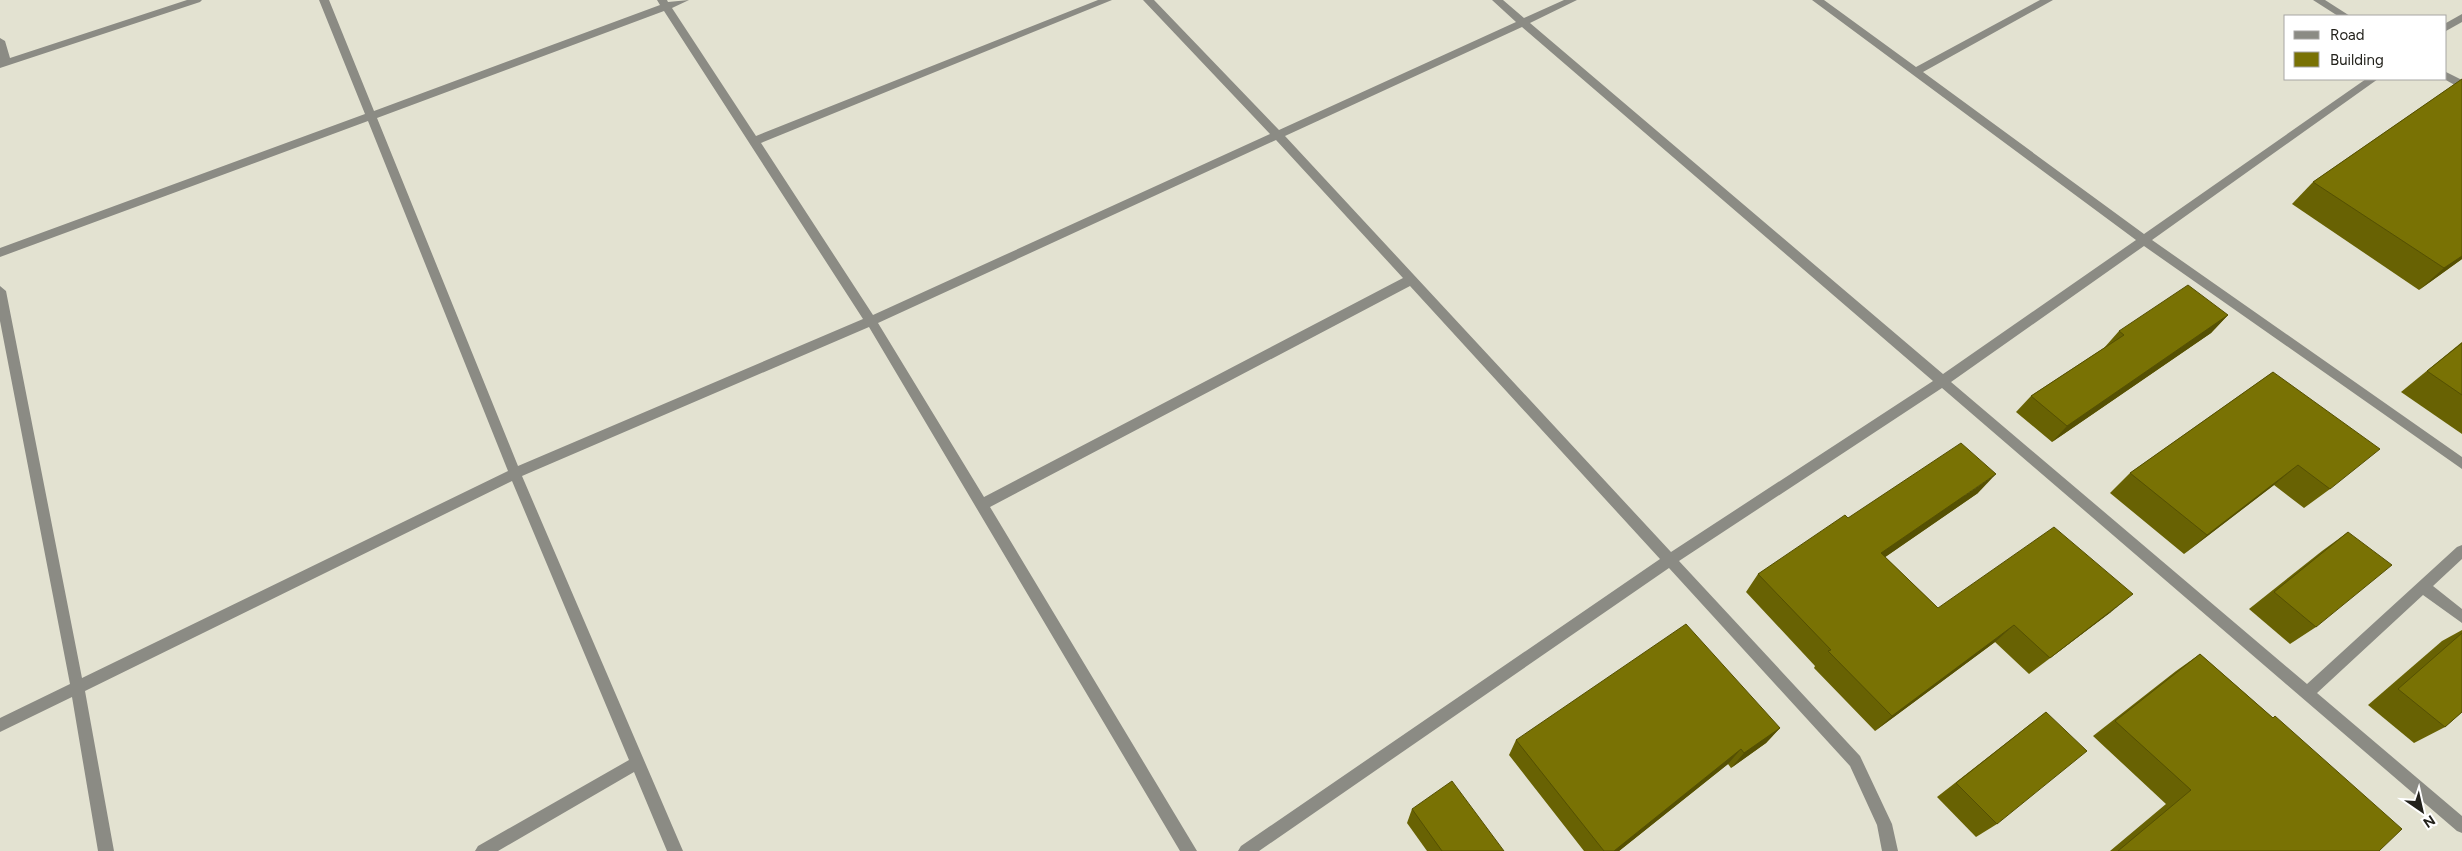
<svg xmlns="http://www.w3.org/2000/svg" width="2462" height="851" font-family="Figtree,sans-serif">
<rect width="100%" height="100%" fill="#e3e2d1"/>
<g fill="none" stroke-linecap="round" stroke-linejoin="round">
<g fill="#8b8b84" fill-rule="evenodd">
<path d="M187,0H202L200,2L0,68V38L5,41L10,58Z"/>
<path d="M319,0H329L374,111L660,5L657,0H667L668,2L689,0L672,8L756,136L1098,0H1112L761,143L873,315L1270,134L1143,0H1154L1279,130L1516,22L1492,0H1503L1524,18L1564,0H1577L1530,23L1943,374L2136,240L1812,0H1824L1916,67L2040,0H2053L1923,72L2144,234L2366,79H2378L2152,240L2462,457V469L2144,246L1951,382L2307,684L2457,547L2462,545V559L2433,586L2462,609V623L2423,595L2317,693L2462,816V833L2457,831L1942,388L1679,561L1860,756L1892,824L1898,851H1882L1877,825L1850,766L1669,568L1259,851H1238L1241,846L1660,559L1410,286L990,507L1197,851H1180L869,327L522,476L683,851H667L634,772L498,851H475L478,846L629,760L512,481L85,691L114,851H98L72,697L0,732V718L70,684L0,321V286L6,291L82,678L508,471L368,121L0,257V248L365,114ZM664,11L863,319L518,466L377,118ZM1522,27L1933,381L1671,552L1285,136ZM1276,140L1403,278L984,497L878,323Z"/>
<path d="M2313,0H2325L2350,16H2338Z"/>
<path d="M2462,14V22L2446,31V23Z"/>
<path d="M2446,72L2462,80V89L2444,79Z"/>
</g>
</g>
<g fill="#686203">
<path d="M2462,79V259L2419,290L2292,204L2313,182Z"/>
<path d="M2228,315L2211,333L2052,442L2016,412L2031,396L2104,348L2119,331Z"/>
<path d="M2462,342V434L2401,392Z"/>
<path d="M2273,372L2330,489L2304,508L2274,485L2184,554L2110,493L2130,473Z"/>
<path d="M1978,493L1885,557L1938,608L2111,612L2029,674L1995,642L1875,731L1814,668L1815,666L1746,592L1758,574L1848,518Z"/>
<path d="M2348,532L2316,627L2290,644L2249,609L2322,551Z"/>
<path d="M2462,630V712L2445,727L2414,743L2368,705L2442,641Z"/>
<path d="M2200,654L2273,718L2275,716L2379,851H2110L2166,804L2093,736L2176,671Z"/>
<path d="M2046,712L1997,824L1976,837L1937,797Z"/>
<path d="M1780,728L1766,743L1731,768L1728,764L1619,851H1584L1509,755L1516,740Z"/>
<path d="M1412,809L1504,851H1427L1407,823Z"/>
</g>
<g fill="#555003">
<path d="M2462,256V259L2419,290L2444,268Z"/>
<path d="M2228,315L2211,333L2052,442L2067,426Z"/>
<path d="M2298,465L2274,485L2184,554L2207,535Z"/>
<path d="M1996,474L1978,493L1865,571L1881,553Z"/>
<path d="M2133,594L2111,612L2029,674L2050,658Z"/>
<path d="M2014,625L1995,642L1875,731L1892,716Z"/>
<path d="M1780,728L1766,743L1731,768L1744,753Z"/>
<path d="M1741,749L1728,764L1619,851H1614Z"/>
</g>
<g fill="#797204" stroke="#555003">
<path d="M2462,79V256L2444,268L2313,182Z"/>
<path d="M2188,285L2228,315L2067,426L2031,396L2124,335L2119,331Z"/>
<path d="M2462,343V395L2427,371Z"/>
<path d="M2273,372L2380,449L2330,489L2298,465L2207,535L2130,473Z"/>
<path d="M1961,443L1996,474L1881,553L1938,608L2054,527L2133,594L2050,658L2014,625L1892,716L1828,651L1831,650L1758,574L1845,515L1848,518Z"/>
<path d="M2348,532L2392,565L2316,627L2274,592Z"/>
<path d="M1686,624L1780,728L1744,753L1741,749L1614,851H1604L1516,740Z"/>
<path d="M2462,633V712L2445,727L2398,689Z"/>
<path d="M2200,654L2273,718L2275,716L2402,829L2379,851H2118L2191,790L2115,721Z"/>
<path d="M2046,712L2087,751L1997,824L1956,783Z"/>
<path d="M1452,781L1504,851H1442L1412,809Z"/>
</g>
<rect x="2284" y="15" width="162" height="65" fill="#ffffff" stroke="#a7a6a4"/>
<rect x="2294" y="31" width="25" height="8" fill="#8b8b84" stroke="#a7a6a4"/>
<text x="2330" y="40" font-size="15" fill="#22211b">Road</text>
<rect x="2294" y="52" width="25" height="15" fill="#797204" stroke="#a7a6a4"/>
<text x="2330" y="65" font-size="15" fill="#22211b">Building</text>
<g transform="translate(2422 811) rotate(146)" stroke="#ffffff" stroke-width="4" paint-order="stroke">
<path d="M0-4L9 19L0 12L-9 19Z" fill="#22211b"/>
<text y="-8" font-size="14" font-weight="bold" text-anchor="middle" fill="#22211b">N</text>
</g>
</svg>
